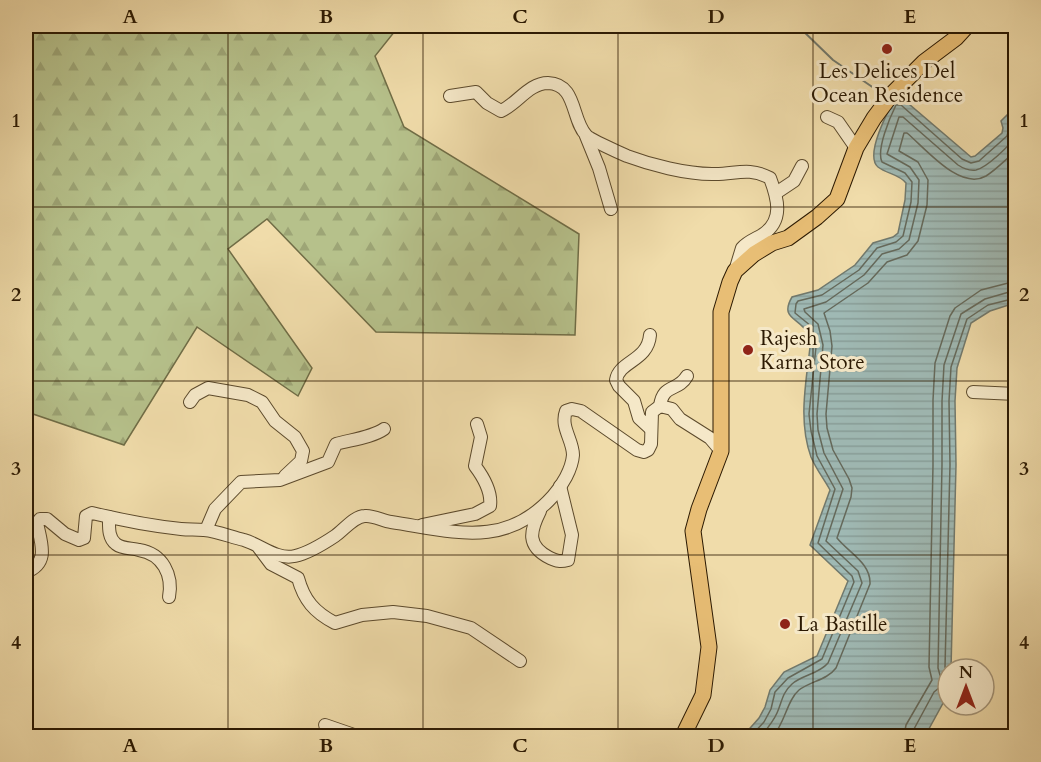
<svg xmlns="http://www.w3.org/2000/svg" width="1041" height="762" font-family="Cardo,serif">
<defs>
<pattern id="forest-firs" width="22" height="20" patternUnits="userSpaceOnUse" patternTransform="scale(1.5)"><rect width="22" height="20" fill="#b6c18b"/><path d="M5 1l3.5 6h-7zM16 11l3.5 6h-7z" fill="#9da576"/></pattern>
<pattern id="water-rules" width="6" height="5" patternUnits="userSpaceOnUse" patternTransform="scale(1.5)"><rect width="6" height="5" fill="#9fb9b4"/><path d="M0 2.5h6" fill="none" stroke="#899e99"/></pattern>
</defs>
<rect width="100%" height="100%" fill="#f0dcaa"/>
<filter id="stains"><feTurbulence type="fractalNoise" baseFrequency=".00333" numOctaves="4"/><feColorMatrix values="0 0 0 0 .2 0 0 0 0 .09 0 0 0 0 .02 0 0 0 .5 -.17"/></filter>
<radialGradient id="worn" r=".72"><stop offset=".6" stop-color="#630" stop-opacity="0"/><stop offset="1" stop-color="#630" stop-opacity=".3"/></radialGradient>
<path fill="url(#forest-firs)" stroke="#706d46" stroke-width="1.5" d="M26,26H399L375,56L404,127L579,234L575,335L376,332L267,219L228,249L312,368L298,396L197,327L124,445L30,413L26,420Z"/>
<path fill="url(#water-rules)" stroke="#71796d" stroke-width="1.5" d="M896,97L903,99L971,157L975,156L1002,133L1003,128L1001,121L1011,111L1016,112L1015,303L990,311L971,323L957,368L955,401L956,465L951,669H948V694L925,736H743L759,718L765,707L770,690L784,672L817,656L848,581L810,545L830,490C824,479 816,469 811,457C798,421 806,383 810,347C809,340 809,333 804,328C794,317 781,316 792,297L818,290L855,265L873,243L893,237L898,233L905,200L906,183C899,174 887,174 878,167C864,155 889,109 896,97Z"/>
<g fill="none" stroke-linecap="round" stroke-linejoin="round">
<g stroke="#65695b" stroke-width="1.5">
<path d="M948,673L945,667L950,465L949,401L951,367L967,319L988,305L1016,298"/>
<path d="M751,736L764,722L771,709L775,692L788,678L822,659L854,582L852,576L818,543L835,489L817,456L811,431L809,414L816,347L814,336L811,326L795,313L796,304L798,301L822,295L859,270L877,248L896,242L903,236L911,202L912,182L905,173L882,162C876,150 890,117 896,105H901L962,159L971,163L979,161L1007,136L1009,129L1008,123L1016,116"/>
<path d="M761,736C767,729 773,722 777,713C782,702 782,693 792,684C802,675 819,674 828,663L862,583L858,571L826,541L843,489L824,453L818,430L817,414L823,345L818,324L805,312L804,309L826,302L864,275L882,254L899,249L909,240L918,203L919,180L910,167L887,154L899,117H903L958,165C964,169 969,171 976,170C986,168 1011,145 1016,135"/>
<path d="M773,736C785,723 787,700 799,690C811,681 827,680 836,668L870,584C871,563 849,553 837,538L851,497L852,488L849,479L833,450L827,428L826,414L832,346L830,331L824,313L868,283L887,262L907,255L918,241L927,205L928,180L918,162L899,151L904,133H907C926,149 960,191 986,176C997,169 1006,159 1016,151"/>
<path d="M904,736L906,725L932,680L929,667L933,465V400L935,363L950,316L955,308L981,290L1016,281"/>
<path d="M913,736L914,729L934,692L945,683L940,675L938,668L942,465V401L944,365L961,314L985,299L1016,290"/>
</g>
<path stroke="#71796d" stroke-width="2" d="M798,26L833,60L884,95"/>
<g stroke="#5c4a2c" stroke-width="14">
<g id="minor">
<path d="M450,96L476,92L487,103L501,111C517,104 529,83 548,83C577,84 571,119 586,135C589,139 620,153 627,156C651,165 686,174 712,174C735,175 747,166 770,178C778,199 784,221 762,235C755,239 747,242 742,248L735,271"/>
<path d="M827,117L838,122L856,148"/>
<path d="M586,136L599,168L611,209"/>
<path d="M776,193L794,181L802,166"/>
<path d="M650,335C648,361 619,361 616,380L619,386L634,401L639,418L651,429"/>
<path d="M973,392L1016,394"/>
<path d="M190,402L195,395L208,388L248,395L262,402L275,421L295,437L303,451L301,461L285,476"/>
<path d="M660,406C663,383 678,392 687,376"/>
<path d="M540,511C530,531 526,546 550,558C557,561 560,562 568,560L572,535L560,486"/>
<path d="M109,517C109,527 108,538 116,544C122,549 132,548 139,550C163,554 173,575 169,597"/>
<path d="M422,525L475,514L490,506C492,492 484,478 475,466L481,437L477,424"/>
<path d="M206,530L215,509L241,482L280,480L328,462L336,444C350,440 373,437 384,429"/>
<path d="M259,548L271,564L298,578C304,600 314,612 335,623L362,615L393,612L427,616L471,628L520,661"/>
<path d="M26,572C50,563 41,543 37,523L40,519H47L65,534L79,540L84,538L86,516L92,513C121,520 151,526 181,529C189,530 196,529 204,530C217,531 231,537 244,540C261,545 276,560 295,556C309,553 323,544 335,536C344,530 354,516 365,516C373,515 383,521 391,522C452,531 505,550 553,496C562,486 572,469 573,455C573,440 560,427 566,411L572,409L581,411L637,450L644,452L648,450L651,444L652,412L660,406L672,409L680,419L710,438L721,451"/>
<path d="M325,725L357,736"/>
<path d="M1012,736L1016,725"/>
</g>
</g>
<g stroke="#2b1902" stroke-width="17">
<path id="major" d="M683,736L703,695L709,647L693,531L699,509L721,451V312L730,282L735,271L754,254L772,243L788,238L817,217L837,199L856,148L874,118L892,94L924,62L956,38L967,26"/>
</g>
<use href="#minor" stroke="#f5e8c8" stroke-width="12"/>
<use href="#major" stroke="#e8be75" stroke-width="15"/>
</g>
<path fill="none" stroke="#2b1902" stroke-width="1.5" stroke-opacity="0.55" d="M228,26V736M423,26V736M618,26V736M813,26V736M26,207H1016M26,381H1016M26,555H1016"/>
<g fill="#8f2418" stroke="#f5e8c8" stroke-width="2">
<circle cx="887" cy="49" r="6"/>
<circle cx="748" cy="350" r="6"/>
<circle cx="785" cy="624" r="6"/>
</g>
<g text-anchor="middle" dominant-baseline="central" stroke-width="6" stroke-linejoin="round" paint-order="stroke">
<g font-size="21" fill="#2b1902" stroke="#f5e8c8" text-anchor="start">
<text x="887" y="71" text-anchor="middle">Les Delices Del<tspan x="887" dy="24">Ocean Residence</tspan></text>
<text x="760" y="338">Rajesh<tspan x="760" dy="24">Karna Store</tspan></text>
<text x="797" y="624">La Bastille</text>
</g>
</g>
<rect width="1041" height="762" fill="none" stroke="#f0dcaa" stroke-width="66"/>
<g transform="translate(966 687)"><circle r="28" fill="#f5e8c8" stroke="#a49579" stroke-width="1.5"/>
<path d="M0-4.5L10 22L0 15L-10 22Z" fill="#8f2418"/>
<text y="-9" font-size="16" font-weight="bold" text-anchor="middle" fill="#2b1902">N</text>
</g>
<rect x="33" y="33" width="975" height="696" fill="none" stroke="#2b1902" stroke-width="2"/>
<g font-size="20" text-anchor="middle" font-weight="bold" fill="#2b1902">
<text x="130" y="23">A</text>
<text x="326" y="23">B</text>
<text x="520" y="23">C</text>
<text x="716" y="23">D</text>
<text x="910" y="23">E</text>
<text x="16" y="127">1</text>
<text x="1024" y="127">1</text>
<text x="16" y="301">2</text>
<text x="1024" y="301">2</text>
<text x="16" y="475">3</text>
<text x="1024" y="475">3</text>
<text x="16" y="649">4</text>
<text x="1024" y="649">4</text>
<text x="130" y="752">A</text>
<text x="326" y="752">B</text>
<text x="520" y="752">C</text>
<text x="716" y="752">D</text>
<text x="910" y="752">E</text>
</g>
<rect width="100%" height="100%" filter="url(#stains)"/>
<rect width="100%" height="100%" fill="url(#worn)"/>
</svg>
